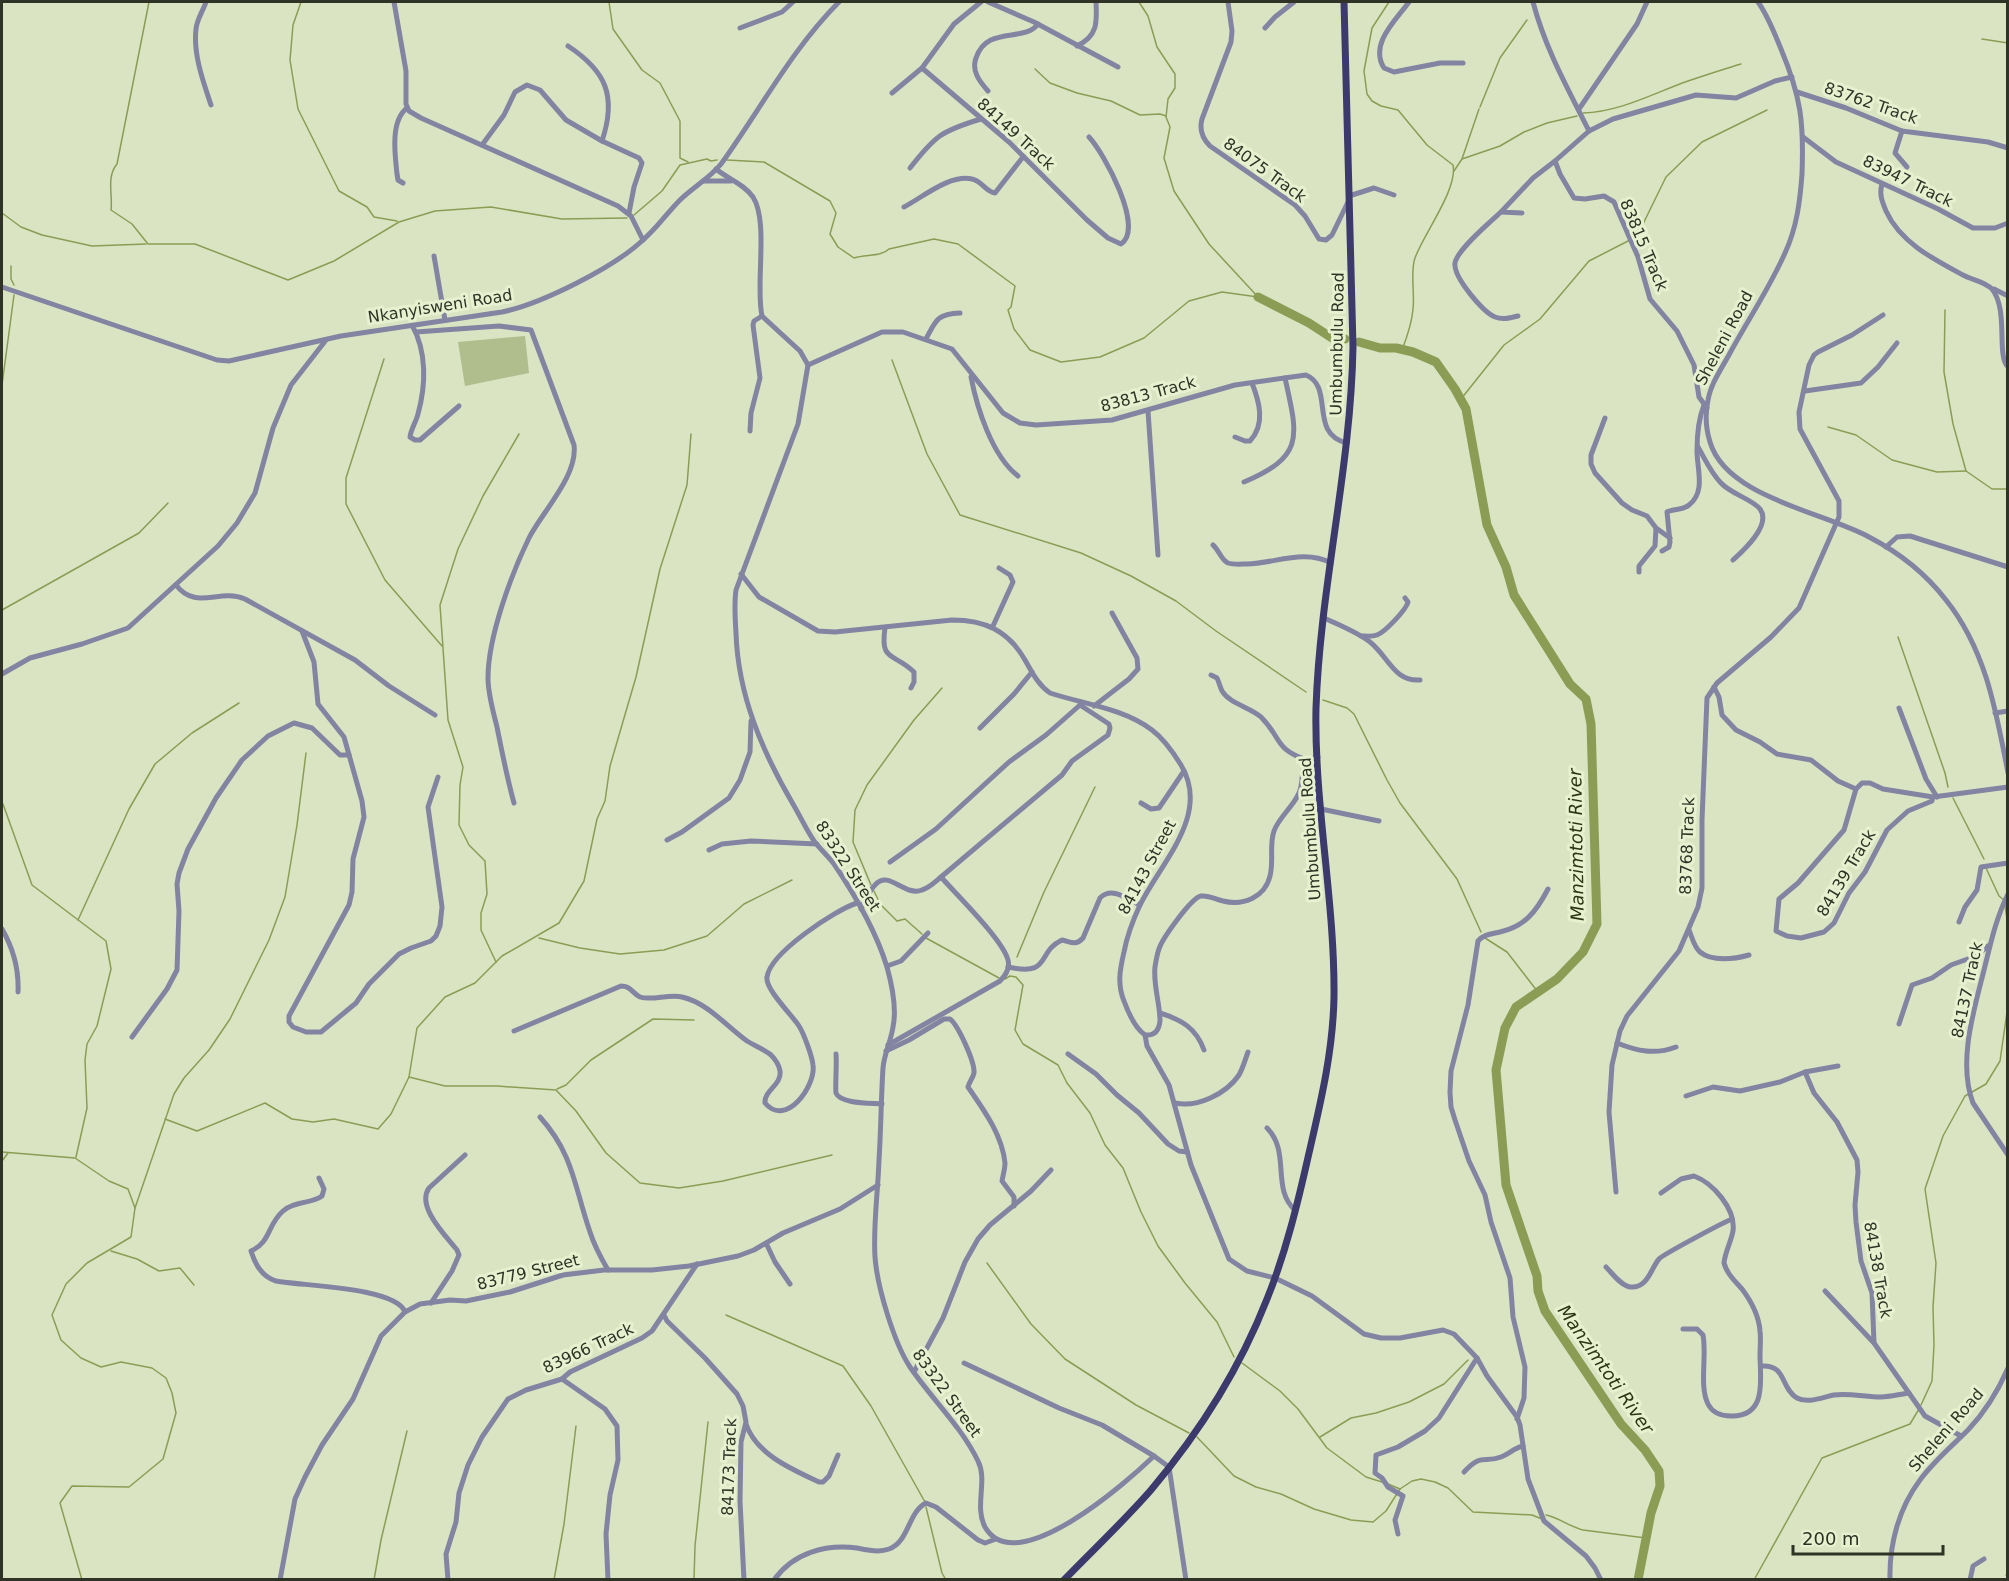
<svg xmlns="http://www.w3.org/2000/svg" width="2009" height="1581" font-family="'DejaVu Sans',sans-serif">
<rect width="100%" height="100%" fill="#dae4c3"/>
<path fill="#b0bd8d" d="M525,336L529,373L465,386L458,342Z"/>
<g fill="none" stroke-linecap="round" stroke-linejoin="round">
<g stroke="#8b9d54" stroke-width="1.5">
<path d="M149,2L117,164C106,177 113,195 111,210L132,224L148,244H195L288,280L334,261L399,222L435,211L491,207L562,219L627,218"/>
<path d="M301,2L293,25L290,60L298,109L339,191L367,207L374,217L397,221"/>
<path d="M609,2L613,29L642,70L660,83L680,121V158L688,162"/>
<path d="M1139,2L1148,16L1157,47L1175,74V88L1168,99L1166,117L1170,127L1164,158L1174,191L1209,244L1258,297"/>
<path d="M1389,2L1372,28L1364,71L1367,94L1372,101L1381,106L1398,110L1427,145L1453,165C1458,189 1424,233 1415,258C1410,271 1415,295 1413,309C1412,323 1407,337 1402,350"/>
<path d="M1982,39L2008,43"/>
<path d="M1035,69L1050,83L1077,93L1111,101L1140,115L1160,114L1166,116"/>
<path d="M1480,107L1500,58L1527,20"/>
<path d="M1583,113C1620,112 1654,93 1688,81C1706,75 1724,69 1741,64"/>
<path d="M1462,159L1500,146L1524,132L1547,123L1577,116"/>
<path d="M727,160L764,162L830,201L836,213L830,234L838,247L854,258C866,254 881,257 889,249L934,239L958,244L1015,286L1011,307L1008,310L1014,329L1030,350L1061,362L1100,357L1144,338L1189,301L1222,292L1258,297"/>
<path d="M1454,171L1462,159L1479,109"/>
<path d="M2,213L21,227L42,235L92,246L146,244"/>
<path d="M634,215L662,191L680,165L707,159L711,161L717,160"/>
<path d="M11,266V279L14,285"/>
<path d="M1945,310L1944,372L1953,424L1966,471L1992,489H2008"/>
<path d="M384,359L346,478V504L385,580L442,646"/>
<path d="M892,360L927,454L960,515L1081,553L1131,576L1176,601L1216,631L1306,692"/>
<path d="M2,385L14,295"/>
<path d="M1461,399L1504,345L1540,319L1589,261L1630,240L1643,224L1666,177L1702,142L1767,110"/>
<path d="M1828,427L1856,435L1892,460L1937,472L1966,471"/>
<path d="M2,610L139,533L168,503"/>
<path d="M1898,637L1945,773L1948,787"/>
<path d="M1323,700L1347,708L1354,714L1387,780L1400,803L1457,879L1481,932"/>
<path d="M1953,798L1984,859"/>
<path d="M3,804L32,885L106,941L111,969L97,1026L87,1044L85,1060L87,1108L76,1157"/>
<path d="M1986,868L1999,896L2004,900"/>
<path d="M871,885L853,842L855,810L867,785L914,720L942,688"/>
<path d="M874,891L880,904L897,921L905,919L922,934"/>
<path d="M2005,905L2008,927"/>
<path d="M78,920L129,809L155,764L192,733L239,703"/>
<path d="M539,938L580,948L620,954L664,950L707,936L744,904L792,880"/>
<path d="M926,938L999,978"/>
<path d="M1485,938L1507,952L1538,992"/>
<path d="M1017,957L1044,892L1095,787"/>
<path d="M496,962L481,930V913L487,894L485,861L469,845L459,825L460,785L463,767L448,720L440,605L458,549L483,496L519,434"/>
<path d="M1005,979L1010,976L1016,977L1023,985L1015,1030L1023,1044L1058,1065L1067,1083L1090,1113L1105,1145L1123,1168L1141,1212L1158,1246L1185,1283L1217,1322L1234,1357"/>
<path d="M409,1077L445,1086H497L556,1090L576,1111L606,1153L640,1183L679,1188L723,1181L832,1155"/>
<path d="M557,1089L566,1085L591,1060L653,1019L694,1020"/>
<path d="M165,1119L197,1131L265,1103L292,1119L313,1122L334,1119L378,1129L391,1114L409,1077L417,1028L445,997L475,983L502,956L559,923L584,881L597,819L605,801L610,766L636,677L660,569L687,485L691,434"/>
<path d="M2,1152L75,1158L109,1181L128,1189L135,1208L131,1237L87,1263L66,1284L52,1315L61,1340L81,1358L101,1367L121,1362L152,1368L166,1378L172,1393L176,1413L163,1459L129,1487L72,1486L60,1503L82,1580"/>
<path d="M2,1161L8,1153"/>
<path d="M135,1208L174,1094L184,1078L209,1050L230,1019L269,940L285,897L297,825L306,753"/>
<path d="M111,1251L137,1259L159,1271L180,1268L194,1285"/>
<path d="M987,1263L1031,1324L1065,1359L1136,1405L1189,1433"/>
<path d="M726,1315L843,1366L871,1406L925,1502"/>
<path d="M1242,1363L1280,1391L1298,1409L1327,1448L1366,1477L1382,1482"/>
<path d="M1921,1405L1932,1381L1934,1345L1933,1307L1936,1263L1925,1189L1943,1136L1965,1096L1986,1084L2000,1061L2008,1005"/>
<path d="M1197,1437L1234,1476L1256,1487L1281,1494L1314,1509L1351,1520L1373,1522L1386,1511L1400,1489"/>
<path d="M1320,1437L1351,1418L1376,1413L1409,1402L1444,1384L1468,1360"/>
<path d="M1388,1484L1400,1489L1412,1481L1421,1479L1435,1482L1448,1488L1473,1512L1532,1515L1542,1519"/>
<path d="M926,1507L942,1573L946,1580"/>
<path d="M1546,1515C1560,1518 1570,1527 1583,1530L1646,1538"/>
<path d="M2006,1575L2008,1576"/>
<path d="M374,1580L381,1540L407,1431"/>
<path d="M554,1580L564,1524L576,1426"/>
<path d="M694,1580L695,1546L708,1422"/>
<path d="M1754,1580L1822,1458L1910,1424L1919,1409"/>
</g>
<g stroke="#8b9d54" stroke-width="9">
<path d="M1258,297L1309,323L1332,338L1345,339"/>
<path d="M1359,342L1380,348H1396L1413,352L1436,362L1455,389L1466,409L1487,525L1506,567L1514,595L1570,684L1586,699L1591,724L1597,924L1583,952L1557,979L1516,1007L1505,1028L1496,1070L1506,1185L1537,1276L1538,1291L1545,1311L1621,1424L1645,1450L1659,1471L1660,1486L1651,1513L1638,1580"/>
</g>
<g stroke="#8384a2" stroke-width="5">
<path d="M206,2C203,11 197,19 196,29C193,54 203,81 211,105"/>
<path d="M394,2L406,71V104L409,111L421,118L618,206L631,216L643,240"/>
<path d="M988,2L1034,22L1118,67"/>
<path d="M1228,2L1232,31L1231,42L1202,119C1199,130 1202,138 1210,146L1295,205L1305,216L1319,239L1326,240L1332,235L1348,202"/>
<path d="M1409,2C1396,20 1369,44 1384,68L1394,72L1440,63H1463"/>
<path d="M1533,2C1545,48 1568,89 1589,131"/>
<path d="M1758,2C1768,16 1774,32 1781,49C1801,97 1804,122 1802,174C1800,201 1797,227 1785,253C1770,287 1748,320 1730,353C1722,368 1711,383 1708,400C1705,414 1706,429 1710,442C1726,497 1823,512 1869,537C1898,552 1926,574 1946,600C1986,650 1996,711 2008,773"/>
<path d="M740,28L782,12L793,2"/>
<path d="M1265,28L1275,17L1294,2"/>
<path d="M568,46C606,71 617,96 602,141L639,158L642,163L634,187L629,213"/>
<path d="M1077,46C1098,36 1097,22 1096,2"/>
<path d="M922,68L954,24L981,2"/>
<path d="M988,91C980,82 971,71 976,58C987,25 1024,43 1038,24"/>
<path d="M1797,92L1846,108L1902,131L1988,142L2008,148"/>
<path d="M892,93L922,68L1009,142L1087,220L1108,238L1121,244C1145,228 1104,153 1089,137"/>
<path d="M1579,109L1637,24L1647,2"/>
<path d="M1902,131L1895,153L1907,167"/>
<path d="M1803,137L1836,162L1938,209L1973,228H1995L2008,223"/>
<path d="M482,145L504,115L515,92L527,85L540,90L566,120L602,141"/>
<path d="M910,168C935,136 941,131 981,119"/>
<path d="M716,169C728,179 744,184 753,197C769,222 755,285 762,316L800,351L808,365L798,424L736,590C734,604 735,618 736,633C738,695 762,751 793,804C800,816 806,829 814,841C820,849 828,856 834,864C855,895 876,931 887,967C892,985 897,1008 893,1027C891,1041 884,1054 883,1068C881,1099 881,1129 879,1160C878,1192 873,1225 875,1257C877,1286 894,1343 910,1367C931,1398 961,1426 978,1461C988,1481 974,1506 985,1527C1016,1581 1128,1481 1154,1456L1169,1467L1186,1580"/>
<path d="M703,181H731"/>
<path d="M403,183L398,180L397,174C395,155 390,121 407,108"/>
<path d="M1882,184C1879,194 1882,201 1886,211C1900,242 1933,259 1963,275C1972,280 1984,281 1992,289C2009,310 1996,356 2008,367"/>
<path d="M1349,196L1374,188L1394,195"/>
<path d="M904,207C923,197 950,174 972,179C982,181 986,192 995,193L1023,157"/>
<path d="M1501,212C1490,222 1457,250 1455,263C1453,277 1483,312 1495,317C1503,320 1510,318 1518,316"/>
<path d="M1522,213L1501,212L1533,178L1555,161"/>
<path d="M434,256L445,320"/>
<path d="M2,287L217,360L229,361L341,336L502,312C541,304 613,268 643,240C657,228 667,213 680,200C693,187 710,178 721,164C760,110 792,49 839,2"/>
<path d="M1994,289L2008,296"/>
<path d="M412,325C427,352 426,385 418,414C416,422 411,429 410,437L415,440H420L459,406"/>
<path d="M416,332L499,326L531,330L574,445C578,476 542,512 529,538C511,575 488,637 488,678C488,694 493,711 497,727C502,752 507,778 514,803"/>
<path d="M926,339C936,320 937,314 960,313"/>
<path d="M808,365L882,332H903L952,349L1003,413L1020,423L1036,425L1112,420L1235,385L1306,375C1335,387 1308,434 1347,443"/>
<path d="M971,377C977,408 992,456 1018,476"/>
<path d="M1805,391L1861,383L1878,367L1897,343"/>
<path d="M1707,408L1699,397L1694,365L1677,331L1650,299L1638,257L1614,202L1604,196L1585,199L1574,198L1560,174L1555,161L1589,131L1613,119L1696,95L1736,98L1775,81L1792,77"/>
<path d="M1148,411L1158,555"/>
<path d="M1605,418L1591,455V464L1595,473L1622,503L1632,510L1647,516L1656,528L1655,546L1639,566V572"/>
<path d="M750,431L751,413L760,378L753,325L754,321L762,316"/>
<path d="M1235,437L1245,441H1250C1266,424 1259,401 1252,383"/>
<path d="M1698,447C1705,459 1711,473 1721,483C1731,494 1752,499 1760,509C1772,525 1743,551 1733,560"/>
<path d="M1244,482C1305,456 1298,437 1285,378"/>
<path d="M1656,528L1670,538"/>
<path d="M1213,545C1219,550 1221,560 1228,563C1234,565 1242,564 1247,564C1276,563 1304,549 1331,563"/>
<path d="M1886,547L1897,537L1910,536L2008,567"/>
<path d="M1662,551L1669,547L1670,542L1667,512C1674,508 1682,511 1689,505C1706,492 1697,469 1697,451C1697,435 1698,420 1704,405"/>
<path d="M741,574L759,597L818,631L835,632L952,620C984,620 1008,630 1025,660C1032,672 1038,685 1050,693C1083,704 1123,708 1152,730C1164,739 1173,752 1181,765C1211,815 1161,862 1140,905C1133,920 1127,936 1124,952C1120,969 1117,984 1124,1001C1128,1012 1135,1028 1145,1035C1155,1036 1159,1030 1160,1021C1160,1003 1153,985 1155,967C1156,961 1157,954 1159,949C1162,939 1191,898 1201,896C1209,895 1217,900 1223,901C1244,906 1265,897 1270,876C1274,861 1269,845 1274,831C1279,817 1293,807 1299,793C1306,777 1296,761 1318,757"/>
<path d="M176,585C196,611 219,588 245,599L355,660L389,686L435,715"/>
<path d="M1324,618C1339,625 1357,632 1370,642C1388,656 1394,682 1420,680"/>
<path d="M993,626L1013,582L1010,575L999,568"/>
<path d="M885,628C880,662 893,652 914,672V682L911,688"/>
<path d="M302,631L314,662L318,704L344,737L362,801L364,817L353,859L352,892L349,905L289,1016V1022L293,1027L306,1032H321L356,1003L369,984L399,954L411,948L431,941L436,936L440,926L442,907L428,807L438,777"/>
<path d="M1361,636C1366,636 1372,637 1377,635C1385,632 1406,610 1408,602L1405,598"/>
<path d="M2,674L30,658L82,644L128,628L218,546L237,523L255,493L273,428L291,385L326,340"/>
<path d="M1211,675L1217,678C1219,682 1220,687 1222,691C1230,704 1250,707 1261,717C1282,738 1274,749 1307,760"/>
<path d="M1714,687L1719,697L1722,715L1736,730L1760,742L1777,754L1811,760L1838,781L1856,789"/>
<path d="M1094,706L1129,679L1138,669L1137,658L1112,613"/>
<path d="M1899,708L1926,779L1937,797"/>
<path d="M1995,713L2008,711"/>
<path d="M980,728L1014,694L1032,672"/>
<path d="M1933,797L1932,801L1908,811L1887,830L1865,872L1849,893L1834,923L1824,932L1801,938L1787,936L1776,931L1779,899L1798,883L1844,830L1856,789L1862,783H1870L1883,789L1933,797L2008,787"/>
<path d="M1141,803L1151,809L1159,808L1184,771"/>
<path d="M1321,809L1379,821"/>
<path d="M667,840L682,832L729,798L740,780L750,752L751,721"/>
<path d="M709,850L722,844L751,841L817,844"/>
<path d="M890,862L936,829L1009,762L1046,735L1080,705"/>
<path d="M2008,894C1995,920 1990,947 1983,974C1973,1013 1958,1064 1973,1103L2008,1155"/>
<path d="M861,909C865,901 869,891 875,885C889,869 904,897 922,890C929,888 935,882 941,877L1062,775L1072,761L1108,735L1110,728L1109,724L1080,705L1081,702"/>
<path d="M1959,922L1965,907L1977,890L1981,867L2008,863"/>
<path d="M2,929C13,948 19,970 18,992"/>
<path d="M1689,930C1692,937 1694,947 1700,952C1712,962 1735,959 1749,955"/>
<path d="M887,966L901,961L928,933"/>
<path d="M1008,967C1052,977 1036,952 1062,940C1071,942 1076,946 1083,938L1100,898C1112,886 1127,899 1140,905"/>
<path d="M1160,1013C1182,1020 1196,1028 1204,1050"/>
<path d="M1899,1024L1912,985L1932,978L1951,965L1976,956L1988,946"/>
<path d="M514,1031L621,986C631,986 632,993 640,997C651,1001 669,994 682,997C708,1003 726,1026 747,1041C755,1046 764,1049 771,1055C775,1059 779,1065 780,1071C782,1085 764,1090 765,1103C786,1128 816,1086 813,1065C812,1056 804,1034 799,1026C792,1015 765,989 767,977C770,953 835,910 857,903"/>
<path d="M1145,1035L1147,1046L1169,1085L1191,1165L1229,1259L1247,1271L1275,1278L1312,1296L1364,1334L1381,1338H1400L1443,1330L1454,1334L1477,1358L1487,1376L1517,1417L1520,1425L1528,1479L1544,1521L1586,1556L1595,1568L1601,1580"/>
<path d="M132,1037L167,989L177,970L179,911L177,884L179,873L188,849L216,798L242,760L268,736L294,723L312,728L340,755H349"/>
<path d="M1617,1043C1637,1051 1655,1055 1676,1047"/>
<path d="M888,1045L1000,981C1006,975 1010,968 1008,960C1003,940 956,894 941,877"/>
<path d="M886,1051L909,1040L944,1019H950C958,1025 975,1062 974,1073C973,1078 969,1082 968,1087C983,1109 1002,1134 1005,1163C1005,1169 1003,1175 1002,1181L1014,1197V1206"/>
<path d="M836,1054C837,1062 835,1088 836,1093C840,1104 872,1103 882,1104"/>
<path d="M1068,1054L1096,1074L1117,1095L1139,1113L1168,1144L1179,1151L1187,1152"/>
<path d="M1805,1072L1814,1093L1837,1122L1857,1160L1858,1172L1855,1205L1856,1222L1861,1261L1872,1293L1874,1343"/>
<path d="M1686,1096L1713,1087L1740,1091L1780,1082L1805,1072L1838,1066"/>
<path d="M1175,1103C1197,1108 1226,1094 1239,1075C1243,1068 1245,1060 1248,1052"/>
<path d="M540,1117C574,1155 574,1186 590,1232C594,1245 601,1258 608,1270"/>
<path d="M1267,1128C1291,1152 1271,1189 1295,1210"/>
<path d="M319,1178L324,1189L322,1196C311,1204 294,1201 283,1211C267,1225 271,1242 251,1251C255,1264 262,1277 276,1281C302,1286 396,1287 405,1312"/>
<path d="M1616,1192L1609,1112L1612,1065L1620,1031L1627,1016L1679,951L1698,907L1702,888V820L1707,698L1717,683L1771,637L1799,608L1839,517V501L1800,429L1799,412L1809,365L1814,355L1818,352L1852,335L1883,315"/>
<path d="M1661,1193L1681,1179L1694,1176C1713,1183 1736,1209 1733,1231C1731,1242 1725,1252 1724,1263C1727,1274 1735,1281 1742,1289C1751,1301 1759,1317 1760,1331C1761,1339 1760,1347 1760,1355C1760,1378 1768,1417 1731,1416C1722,1416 1713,1414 1708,1404C1699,1386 1707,1356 1703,1335L1697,1329H1683"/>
<path d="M766,1243L775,1262L790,1284"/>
<path d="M1606,1267C1612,1273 1622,1287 1631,1287C1648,1288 1651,1268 1659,1259C1662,1255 1724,1222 1732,1219"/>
<path d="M1825,1291L1874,1343L1925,1416L1961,1436"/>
<path d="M431,1303L452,1271L459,1255L457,1250C445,1235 416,1206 429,1188L465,1155"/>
<path d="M664,1315L667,1321L705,1358L737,1394L743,1406L746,1422L741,1442L740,1501L744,1580"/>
<path d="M964,1363L1059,1408L1102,1425L1154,1456"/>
<path d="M1761,1366C1787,1364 1780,1388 1797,1398C1808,1404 1823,1397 1834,1395C1849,1393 1866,1397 1881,1397C1890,1397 1900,1394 1909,1393"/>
<path d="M914,1372L943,1318L965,1262L978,1239L990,1225L1031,1191L1051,1170"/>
<path d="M562,1379L605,1409L617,1426L618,1460L610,1495L606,1534L608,1580"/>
<path d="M1517,1419L1524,1398L1525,1367L1513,1317L1510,1278L1491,1222L1485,1195L1469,1161L1455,1120L1451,1107L1450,1092L1451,1071L1468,1005L1478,941C1484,934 1491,934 1500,932C1525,926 1536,912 1548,889"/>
<path d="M746,1424C756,1454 791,1469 819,1482H823L829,1476L838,1455"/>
<path d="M1464,1472C1483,1452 1483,1464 1501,1457C1509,1454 1514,1448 1523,1446"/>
<path d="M1398,1534L1395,1520L1403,1496L1388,1487L1382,1478L1375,1473L1376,1455L1398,1447L1425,1431L1439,1418L1477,1358"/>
<path d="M280,1580L295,1499L305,1477L322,1445L353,1399L381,1336L405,1312L420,1304L450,1300L466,1301L510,1292L563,1275L604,1270H652L689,1266L738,1256L754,1250L783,1233L840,1209L878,1185"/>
<path d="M448,1580L446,1554L456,1522L459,1493L468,1465L482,1437L508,1399L526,1390L562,1379L570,1372L642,1338L652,1331L697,1264"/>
<path d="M774,1580C793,1553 825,1544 857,1548C867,1550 879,1553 889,1549C909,1542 908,1512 926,1503L936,1507L978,1540L985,1543L996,1539"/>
<path d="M1890,1580C1889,1544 1899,1508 1920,1480C1934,1461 1952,1446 1968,1430C1986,1411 1998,1391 2008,1368"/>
<path d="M1970,1580L1973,1566L1984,1559"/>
</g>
<path stroke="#3c3a6d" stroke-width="7" d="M1064,1580C1093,1550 1124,1521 1151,1490C1199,1433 1240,1368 1267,1299C1286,1252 1298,1202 1309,1153C1321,1101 1333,1051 1334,997C1335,901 1314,804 1316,708C1320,587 1351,468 1353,347L1344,2"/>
</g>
<g text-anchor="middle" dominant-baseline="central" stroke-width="6" stroke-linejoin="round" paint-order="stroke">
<g font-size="16" fill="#2f3326" stroke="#e7f1d0">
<text transform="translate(1871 103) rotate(19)">83762 Track</text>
<text transform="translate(1016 134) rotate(42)">84149 Track</text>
<text transform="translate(1265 170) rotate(36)">84075 Track</text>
<text transform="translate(1908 181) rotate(26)">83947 Track</text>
<text transform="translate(1644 245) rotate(67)">83815 Track</text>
<text transform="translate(440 306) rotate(-9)">Nkanyisweni Road</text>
<text transform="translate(1724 338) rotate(-62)">Sheleni Road</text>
<text transform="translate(1337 344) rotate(-89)">Umbumbulu Road</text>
<text transform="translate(1148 394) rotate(-15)">83813 Track</text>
<text transform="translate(1310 829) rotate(-94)">Umbumbulu Road</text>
<text transform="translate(1687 846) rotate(-88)">83768 Track</text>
<text transform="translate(848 866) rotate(57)">83322 Street</text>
<text transform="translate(1147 867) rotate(-62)">84143 Street</text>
<text transform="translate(1846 873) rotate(-59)">84139 Track</text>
<text transform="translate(1967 990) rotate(-78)">84137 Track</text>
<text transform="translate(1878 1270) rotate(80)">84138 Track</text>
<text transform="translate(528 1272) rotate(-14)">83779 Street</text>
<text transform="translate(588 1348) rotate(-25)">83966 Track</text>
<text transform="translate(947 1393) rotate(54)">83322 Street</text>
<text transform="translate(1946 1430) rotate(-49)">Sheleni Road</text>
<text transform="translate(729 1467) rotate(-88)">84173 Track</text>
</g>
<g font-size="18" font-style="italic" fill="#2d3414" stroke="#e7f1d0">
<text transform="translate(1576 845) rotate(-91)">Manzimtoti River</text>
<text transform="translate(1606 1369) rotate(55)">Manzimtoti River</text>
</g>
</g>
<rect width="2009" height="1581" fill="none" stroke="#2f3326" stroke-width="6"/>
<path d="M1793 1545v9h150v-9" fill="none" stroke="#2f3326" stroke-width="3"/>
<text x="1802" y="1545" font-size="18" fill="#2f3326" stroke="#e7f1d0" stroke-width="4.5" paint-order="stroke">200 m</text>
</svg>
